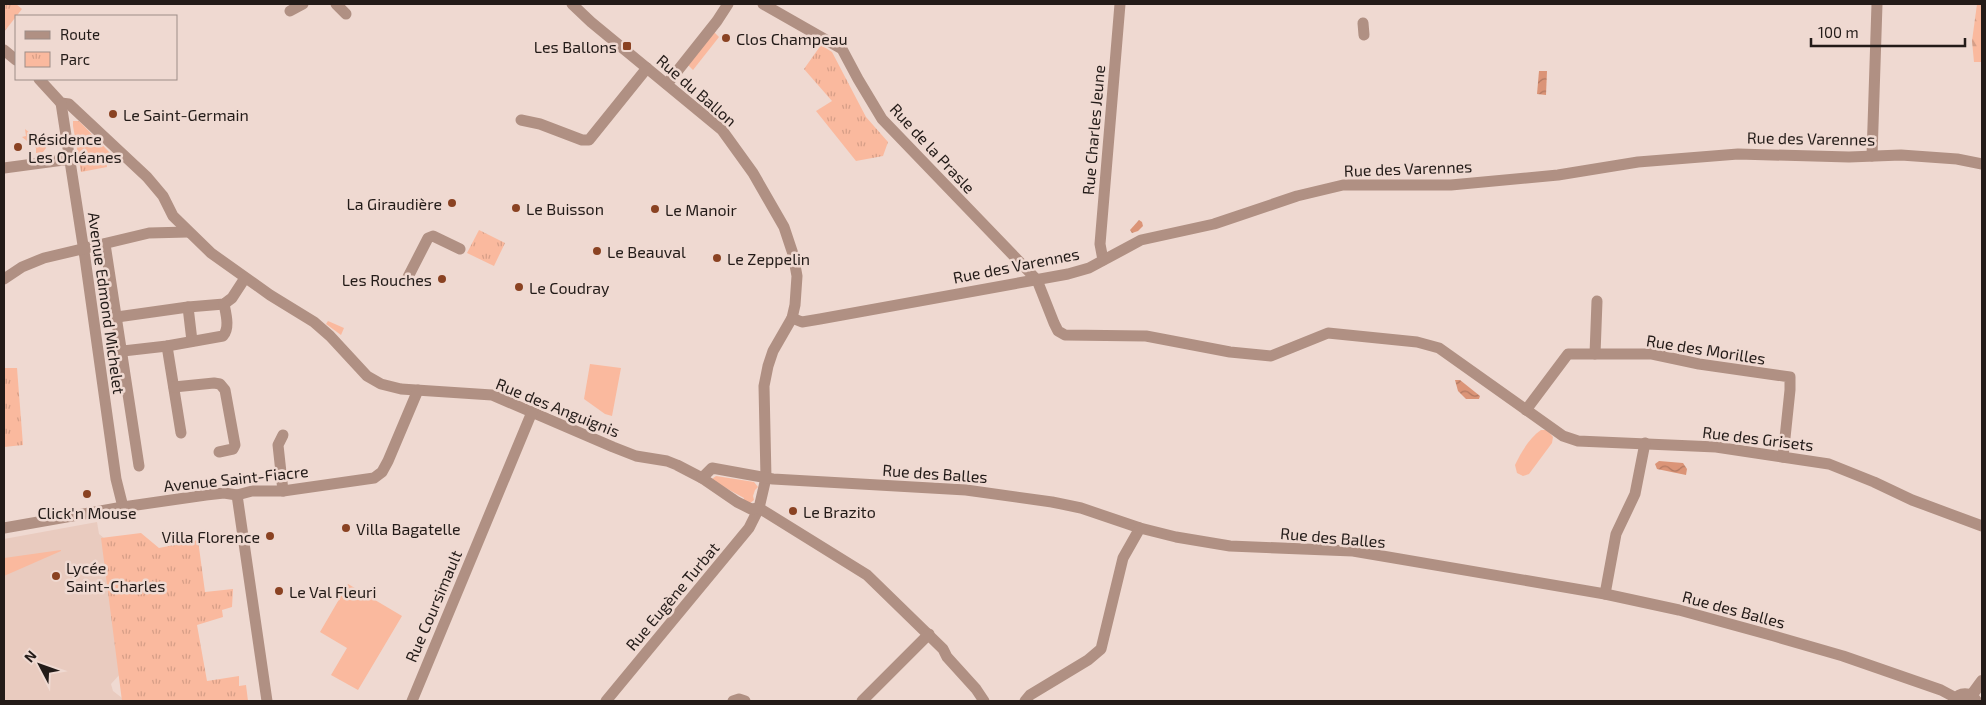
<svg xmlns="http://www.w3.org/2000/svg" width="1986" height="705" font-family="'Exo 2',sans-serif">
<defs>
<pattern id="forest-firs" width="22" height="20" patternUnits="userSpaceOnUse" patternTransform="scale(1.25)"><rect width="22" height="20" fill="#fab99e"/><path d="M5 1l3.5 6h-7zM16 11l3.5 6h-7z" fill="#d69e87"/></pattern>
<pattern id="park-tufts" width="24" height="20" patternUnits="userSpaceOnUse" patternTransform="scale(1.25)"><rect width="24" height="20" fill="#fab99e"/><path d="M3 7l-1-3M5 7V3M7 7l1-3M15 17l-1-3M17 17v-4M19 17l1-3" fill="none" stroke="#d69e87"/></pattern>
<pattern id="water-waves" width="16" height="10" patternUnits="userSpaceOnUse" patternTransform="scale(1.25)"><rect width="16" height="10" fill="#db9477"/><path d="M0 5q4-4 8 0t8 0" fill="none" stroke="#b17861"/></pattern>
</defs>
<rect width="100%" height="100%" fill="#efd9d1"/>
<path fill="#e9cbbf" d="M97,522L99,534L105,539L120,674L111,684L113,691L126,701H4V539Z"/>
<g fill="#fab99e">
<path d="M714,32L719,37L693,70L688,65Z"/>
<path d="M25,129L41,142L45,141L46,148L43,152L36,153V148L22,137L26,136Z"/>
<path d="M328,321L344,328L341,335L326,324Z"/>
<path d="M590,364L621,368L612,416L605,414L584,399Z"/>
<path d="M1541,430H1547L1553,437L1552,443L1529,474L1523,476L1517,473L1515,465C1520,454 1530,437 1541,430Z"/>
<path d="M716,476L754,482L758,487L755,490L753,496L754,500L749,504L743,501L744,498L713,481L712,479Z"/>
<path d="M61,550V551L4,576V558Z"/>
<path d="M348,584L402,616L358,690L331,675L347,648L320,632Z"/>
</g>
<path fill="url(#forest-firs)" d="M1977,4H1982L1981,62H1974L1972,41Z"/>
<g fill="url(#park-tufts)">
<path d="M4,4H16L22,9L4,32Z"/>
<path d="M821,45L832,52L866,117L888,142L883,156L856,161L816,111L832,101L804,69Z"/>
<path d="M73,121H79L112,155L106,160L107,167L81,172L73,126Z"/>
<path d="M479,230L505,243L494,266L467,253Z"/>
<path d="M4,368H17L23,445L4,447Z"/>
<path d="M141,533L159,548L198,540L205,592L233,589L232,607L222,610L223,617L197,625L207,681L239,676V686L246,685L248,701H122L101,538Z"/>
</g>
<g fill="url(#water-waves)">
<path d="M1539,71H1547L1546,95L1537,94Z"/>
<path d="M1139,220L1142,222L1143,226L1138,231L1132,233L1130,230Z"/>
<path d="M1455,380H1460L1480,396L1479,399H1466L1458,391Z"/>
<path d="M1659,461L1683,463L1687,469L1686,475L1657,469L1655,464Z"/>
</g>
<g fill="none" stroke-linecap="round" stroke-linejoin="round">
<g stroke="#b09083" stroke-width="11">
<path d="M336,4L346,14"/>
<path d="M572,4L591,22L722,130L753,173L784,227L793,254L797,276L795,305L792,318L773,351L768,366L764,386L766,478L759,508L749,528L606,701"/>
<path d="M763,4L842,49L858,79L882,119L1037,280L1054,323L1058,331L1065,335L1146,336L1230,352L1271,356L1328,333L1417,342L1439,348L1563,436L1578,441L1716,447L1829,464L1874,482L1912,500L1982,526"/>
<path d="M290,11L303,4"/>
<path d="M1363,23L1364,35"/>
<path d="M4,50L16,60"/>
<path d="M39,79L61,103L69,104L147,177L163,196L173,216L211,253L270,295L314,322L330,336L367,376L381,384L401,389L492,395L613,447L636,456L667,461L677,465L702,478L737,502L751,509L759,508L867,575L943,649L947,657L976,689L984,701"/>
<path d="M667,84L717,21L728,4"/>
<path d="M61,103L85,258L116,479L123,507"/>
<path d="M521,120L540,124L582,140H589L647,68"/>
<path d="M1872,156L1877,4"/>
<path d="M4,168L71,159"/>
<path d="M105,244L139,466"/>
<path d="M1103,260L1100,244L1120,4"/>
<path d="M408,277L428,238L433,236L460,249"/>
<path d="M4,279L22,267L44,258L149,233L188,232"/>
<path d="M188,307L192,341"/>
<path d="M117,317L188,307L224,304L232,298L245,278"/>
<path d="M792,318L802,322L820,319L1068,274L1089,268L1141,240L1214,224L1297,196L1343,185H1451L1558,175L1638,162L1738,154L1849,157L1901,155L1957,159L1982,164"/>
<path d="M167,346L181,433"/>
<path d="M123,351L167,346L223,336C230,328 226,314 224,304"/>
<path d="M1595,354L1597,301"/>
<path d="M174,387L214,383L220,384L225,390L235,445L233,449L219,452"/>
<path d="M1526,410L1568,354H1652L1699,364L1790,377V390L1783,457"/>
<path d="M283,435L278,445L283,491"/>
<path d="M702,478L712,468L773,479L966,490L1052,502L1081,508L1140,528L1176,537L1230,546L1353,551L1605,594L1679,610L1774,636L1843,656L1941,690L1956,698"/>
<path d="M237,495L267,701"/>
<path d="M4,528L123,507L206,495L224,493L237,495L252,491H283L374,478L382,472L388,461L418,390"/>
<path d="M1605,594L1616,534L1635,494L1645,443"/>
<path d="M412,701L532,412"/>
<path d="M733,701L739,699L745,701"/>
<path d="M862,701L929,634"/>
<path d="M1025,701L1030,695L1088,660L1101,649L1123,558L1140,528"/>
</g>
<g stroke="#b09083" stroke-width="12">
<path d="M1971,696L1982,681"/>
<path d="M1954,701C1960,692 1970,692 1976,701"/>
</g>
</g>
<g fill="#8a4222" stroke="#efd9d1" stroke-width="2">
<circle cx="726" cy="38" r="5"/>
<rect x="622" y="41" width="10" height="10" rx="2.5"/>
<circle cx="113" cy="114" r="5"/>
<circle cx="18" cy="147" r="5"/>
<circle cx="452" cy="203" r="5"/>
<circle cx="516" cy="208" r="5"/>
<circle cx="655" cy="209" r="5"/>
<circle cx="597" cy="251" r="5"/>
<circle cx="717" cy="258" r="5"/>
<circle cx="442" cy="279" r="5"/>
<circle cx="519" cy="287" r="5"/>
<circle cx="87" cy="494" r="5"/>
<circle cx="793" cy="511" r="5"/>
<circle cx="346" cy="528" r="5"/>
<circle cx="270" cy="536" r="5"/>
<circle cx="56" cy="576" r="5"/>
<circle cx="279" cy="591" r="5"/>
</g>
<g text-anchor="middle" dominant-baseline="central" stroke-width="5" stroke-linejoin="round" paint-order="stroke">
<g font-size="16" fill="#231b18" stroke="#efd9d1" text-anchor="start">
<text x="736" y="38">Clos Champeau</text>
<text x="617" y="46" text-anchor="end">Les Ballons</text>
<text x="123" y="114">Le Saint-Germain</text>
<text x="28" y="138">Résidence<tspan x="28" dy="18">Les Orléanes</tspan></text>
<text x="442" y="203" text-anchor="end">La Giraudière</text>
<text x="526" y="208">Le Buisson</text>
<text x="665" y="209">Le Manoir</text>
<text x="607" y="251">Le Beauval</text>
<text x="727" y="258">Le Zeppelin</text>
<text x="432" y="279" text-anchor="end">Les Rouches</text>
<text x="529" y="287">Le Coudray</text>
<text x="803" y="511">Le Brazito</text>
<text x="87" y="512" text-anchor="middle">Click'n Mouse</text>
<text x="356" y="528">Villa Bagatelle</text>
<text x="260" y="536" text-anchor="end">Villa Florence</text>
<text x="66" y="567">Lycée<tspan x="66" dy="18">Saint-Charles</tspan></text>
<text x="289" y="591">Le Val Fleuri</text>
</g>
<g font-size="16" fill="#231b18" stroke="#efd9d1">
<text transform="translate(697 90) rotate(41)">Rue du Ballon</text>
<text transform="translate(1093 130) rotate(-85)">Rue Charles Jeune</text>
<text transform="translate(1811 138) rotate(1)">Rue des Varennes</text>
<text transform="translate(933 148) rotate(47)">Rue de la Prasle</text>
<text transform="translate(1408 168) rotate(-2)">Rue des Varennes</text>
<text transform="translate(1016 265) rotate(-11)">Rue des Varennes</text>
<text transform="translate(107 303) rotate(82)">Avenue Edmond Michelet</text>
<text transform="translate(1706 349) rotate(9)">Rue des Morilles</text>
<text transform="translate(558 407) rotate(22)">Rue des Anguignis</text>
<text transform="translate(1758 438) rotate(7)">Rue des Grisets</text>
<text transform="translate(935 473) rotate(4)">Rue des Balles</text>
<text transform="translate(236 478) rotate(-6)">Avenue Saint-Fiacre</text>
<text transform="translate(1333 537) rotate(5)">Rue des Balles</text>
<text transform="translate(672 596) rotate(-50)">Rue Eugène Turbat</text>
<text transform="translate(433 606) rotate(-67)">Rue Coursimault</text>
<text transform="translate(1734 609) rotate(15)">Rue des Balles</text>
</g>
</g>
<rect width="1986" height="705" fill="none" stroke="#231b18" stroke-width="10"/>
<rect x="15" y="15" width="162" height="65" fill="#efd9d1" stroke="#9d8d87"/>
<rect x="25" y="31" width="25" height="8" fill="#b09083" stroke="#9d8d87"/>
<text x="60" y="40" font-size="15" fill="#231b18">Route</text>
<rect x="25" y="52" width="25" height="15" fill="url(#park-tufts)" stroke="#9d8d87"/>
<text x="60" y="65" font-size="15" fill="#231b18">Parc</text>
<g transform="translate(40 665) rotate(311)" stroke="#efd9d1" stroke-width="4" paint-order="stroke">
<path d="M0-4L9 19L0 12L-9 19Z" fill="#231b18"/>
<text y="-8" font-size="14" font-weight="bold" text-anchor="middle" fill="#231b18">N</text>
</g>
<path d="M1811 38v8h154v-8" fill="none" stroke="#231b18" stroke-width="2.5"/>
<text x="1818" y="38" font-size="15" fill="#231b18" stroke="#efd9d1" stroke-width="4" paint-order="stroke">100 m</text>
</svg>
